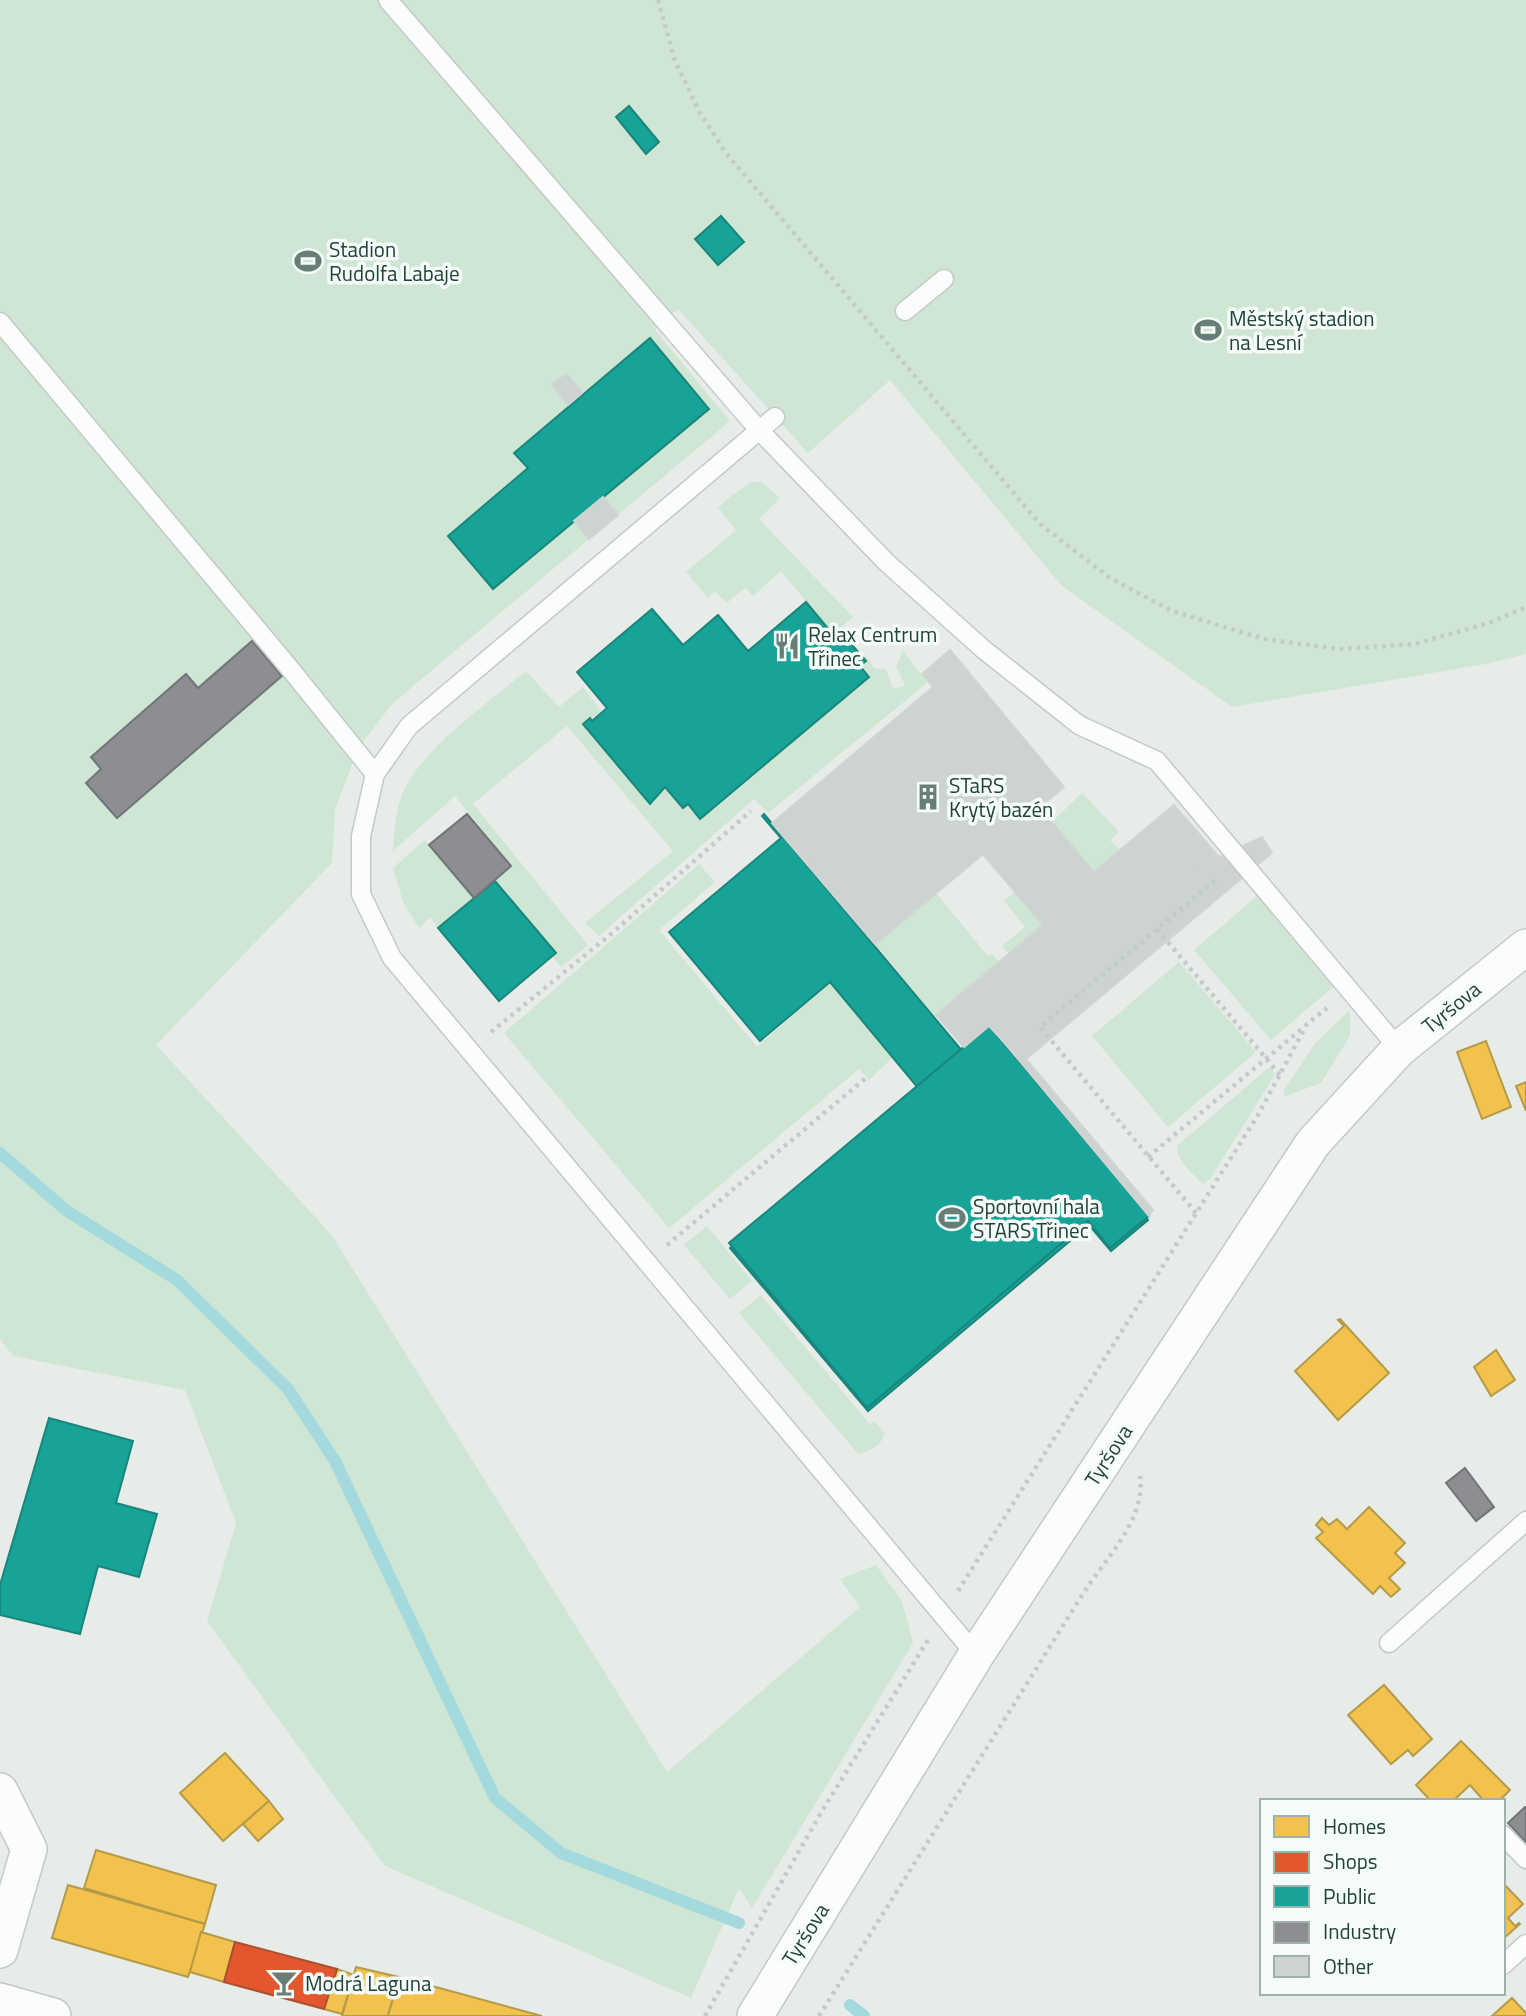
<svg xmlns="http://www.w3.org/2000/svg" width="1526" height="2016" font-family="'Titillium Web',sans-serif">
<rect width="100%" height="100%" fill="#e7ece9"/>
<g fill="#cfe6d4">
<path d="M0,0H1526V654L1486,664L1232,707L1062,586L890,380L808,453L678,309L655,330L730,421L393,703L359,747L335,809L332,863L156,1045L331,1234L667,1772L860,1607L840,1579L876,1565L902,1601L913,1643L752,1908L739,1888L691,1998L385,1866L207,1621L236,1523L185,1390L13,1356L0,1339Z"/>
<path d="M752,482H762L780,498L759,519L853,617L833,634L781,571L753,596L745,588L727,603L715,591L708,598L686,572L736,530L718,508L732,495Z"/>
<path d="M903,650L927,683L768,813L754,799L599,936L585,923L673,851L567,726L473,804L588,945L561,967L552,956L556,953L495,881L511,866L455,796L393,851C394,833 395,815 401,797C417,752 489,702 526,671L559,707L583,687L602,712L583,724L649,803L665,787L688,804L700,819L869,677L860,666L866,661L863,658L866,656L874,668L886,669L893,689L905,685L896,667Z"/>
<path d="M1082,793L1119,832L1110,840L1120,850L1094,872L1052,822Z"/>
<path d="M425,840L474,898L438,928L430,917L419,928L403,902L393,868Z"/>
<path d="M699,864L715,882L659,930L757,1047L830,982L893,1057L869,1080L859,1069L669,1228L504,1033Z"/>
<path d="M1015,892L1043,925L1009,954L1002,946L1025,927L1004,901Z"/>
<path d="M936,893L988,956L992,954L999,962L934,1017L875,944Z"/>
<path d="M1257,896L1333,987L1271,1040L1194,950Z"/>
<path d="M1179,962L1256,1052L1168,1127L1092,1036Z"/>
<path d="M1350,1010V1036L1321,1083L1286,1096L1284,1095V1090L1316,1042Z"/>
<path d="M1272,1068L1275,1075L1210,1179L1203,1184C1194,1175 1175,1160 1177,1146L1267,1069Z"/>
<path d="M707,1226L752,1281L730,1299L684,1245Z"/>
<path d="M761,1295L870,1424L874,1421L884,1432C884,1445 869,1452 858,1454L739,1313Z"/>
</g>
<g fill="#f2c14e" stroke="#b39b47" stroke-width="2">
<path d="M1486,1041L1511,1107L1482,1119L1457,1052Z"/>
<path d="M1526,1082V1111L1516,1086Z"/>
<path d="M1340,1319L1389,1373L1338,1420L1295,1371L1344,1326L1338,1320Z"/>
<path d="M1496,1350L1515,1380L1491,1396L1474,1367Z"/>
<path d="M1369,1507L1405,1543L1395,1553L1405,1563L1389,1578L1400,1589L1391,1597L1380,1586L1373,1594L1316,1538L1323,1532L1316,1525L1322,1518L1329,1525L1337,1519L1347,1529Z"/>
<path d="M1384,1685L1432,1739L1413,1756L1408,1750L1391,1764L1348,1715Z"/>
<path d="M1461,1741L1510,1790L1499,1801H1484L1470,1785L1453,1801H1431L1416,1785Z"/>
<path d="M225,1753L269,1801L223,1841L180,1793Z"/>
<path d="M269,1801L283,1819L258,1841L243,1824Z"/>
<path d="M96,1850L216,1885L205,1924L84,1888Z"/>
<path d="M1503,1883L1523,1904L1508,1918L1515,1926L1519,1923L1520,1924L1503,1939Z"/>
<path d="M68,1885L205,1924L188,1977L52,1938Z"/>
<path d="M201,1932L235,1942L224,1982L190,1972Z"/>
<path d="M356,1967L399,1977L388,2016H342Z"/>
<path d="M337,1969L354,1975L342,2014L324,2009Z"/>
<path d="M399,1977L542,2016H388Z"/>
<path d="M1512,1998L1526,2013V2016H1492Z"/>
</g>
<path fill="#e4572e" stroke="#aa5131" stroke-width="2" d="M235,1942L337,1969L324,2009L224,1982Z"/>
<g fill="#17a398" stroke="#1a867b" stroke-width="2">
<path d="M629,106L659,142L646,154L616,117Z"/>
<path d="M721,216L744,242L718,265L695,239Z"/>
<path d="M650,338L709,409L493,589L448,536L528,468L514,453Z"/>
<path d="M806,602L840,643L846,638L866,661L860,666L869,677L700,819L688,804L683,808L665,787L650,804L583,724L590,718L592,721L607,708L577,672L652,609L683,645L718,615L748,651Z"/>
<path d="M764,814L963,1052L990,1031L1148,1220L1111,1251L1089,1225L868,1411L730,1248L919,1089L830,982L760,1041L669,932L781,838L762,816Z"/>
<path d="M495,881L556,953L499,1001L438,928Z"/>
<path d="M989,1026L1149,1216L1110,1248L1088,1221L867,1408L729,1243Z"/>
<path d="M49,1418L133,1441L116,1503L157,1514L139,1577L98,1566L80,1634L0,1615V1585Z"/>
</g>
<g fill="#8d8d92" stroke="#6d7777" stroke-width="2">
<path d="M252,641L282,676L117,818L86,783L101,769L91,757L186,674L198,688Z"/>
<path d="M467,814L511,866L474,898L429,845Z"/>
<path d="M1465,1468L1494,1507L1476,1521L1446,1483Z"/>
<path d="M1525,1807H1526V1842L1508,1823Z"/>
</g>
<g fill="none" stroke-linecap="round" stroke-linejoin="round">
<g stroke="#a4dadd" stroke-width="12">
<path d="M0,1153L67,1211L177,1280L288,1389L335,1461L495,1798L561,1853L739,1923"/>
<path d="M850,2005L864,2016"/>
</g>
</g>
<g fill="#cdd3d1" stroke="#cfd5d2" stroke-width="2">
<path d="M567,374L582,393L568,405L552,384Z"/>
<path d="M603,497L618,515L589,539L574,521Z"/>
<path d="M950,650L1064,787L875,944L772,823L933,687L922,674Z"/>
<path d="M1174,805L1219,857L1002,1040L989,1026L964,1047L936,1015L1043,925L983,854L1039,807L1094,872Z"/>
<path d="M1262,837L1272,853L1026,1059L1153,1210L1149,1216L1002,1040L1219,857Z"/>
</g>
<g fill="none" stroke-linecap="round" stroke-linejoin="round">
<g stroke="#c4c9c6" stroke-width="21">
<g id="service">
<path d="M388,0L759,430L886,562L983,649L1079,725L1157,761L1399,1049"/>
<path d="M905,311L944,279"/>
<path d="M0,322L287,665L375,774"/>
<path d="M775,417L409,726L375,774L361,836V894L392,958L976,1655"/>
<path d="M1389,1643L1526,1521"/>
<path d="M1503,1835L1526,1859"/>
<path d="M1503,1965L1526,1944"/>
</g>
</g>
<g stroke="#c4c9c6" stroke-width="38">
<g id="minor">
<path d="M0,1791L29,1849L0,1950"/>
<path d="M0,2001L53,2016"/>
<path d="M755,2016L976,1655L1313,1143L1399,1049L1526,947"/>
</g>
</g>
<g stroke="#c2cbc7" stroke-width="4.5" stroke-dasharray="3.5 5" stroke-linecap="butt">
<path d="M658,0L675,61L700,113L726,153L1040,524L1110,578L1172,611L1264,639L1339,649L1415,644L1489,623L1526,607"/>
<path d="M1157,929L1280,1075"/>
<path d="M491,1032L611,934L751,811"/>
<path d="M1148,1157L1304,1027"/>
<path d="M1196,1213L1040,1027L1218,878"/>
<path d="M667,1245L867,1077"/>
<path d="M958,1591L1258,1115L1307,1024L1327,1008"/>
<path d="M705,2016L822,1811L928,1640"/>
<path d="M819,2016L1086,1589C1108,1556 1146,1518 1140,1476"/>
</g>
<use href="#service" stroke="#fbfcfc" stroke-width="18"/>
<use href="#minor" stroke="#fbfcfc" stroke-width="35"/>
</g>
<defs>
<g id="stadium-bare" transform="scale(2.1)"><path d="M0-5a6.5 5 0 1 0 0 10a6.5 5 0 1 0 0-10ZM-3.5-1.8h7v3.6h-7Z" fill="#667e75" stroke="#f5fbf8" stroke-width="2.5" paint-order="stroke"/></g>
<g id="restaurant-bare" transform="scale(2.1)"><path d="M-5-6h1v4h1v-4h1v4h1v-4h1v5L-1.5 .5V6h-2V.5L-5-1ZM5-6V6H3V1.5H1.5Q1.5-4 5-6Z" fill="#667e75" stroke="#f5fbf8" stroke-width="2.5" paint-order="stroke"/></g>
<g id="building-bare" transform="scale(2.1)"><path d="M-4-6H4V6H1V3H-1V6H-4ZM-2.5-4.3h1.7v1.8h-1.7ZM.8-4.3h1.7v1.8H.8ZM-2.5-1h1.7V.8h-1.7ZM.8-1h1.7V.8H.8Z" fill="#667e75" stroke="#f5fbf8" stroke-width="2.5" paint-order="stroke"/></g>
<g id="bar-bare" transform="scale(2.1)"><path d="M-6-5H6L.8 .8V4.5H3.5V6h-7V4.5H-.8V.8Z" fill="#667e75" stroke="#f5fbf8" stroke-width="2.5" paint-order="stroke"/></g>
</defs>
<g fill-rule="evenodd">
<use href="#stadium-bare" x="308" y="261"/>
<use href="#stadium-bare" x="1208" y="330"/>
<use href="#restaurant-bare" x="787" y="646"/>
<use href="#building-bare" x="928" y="797"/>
<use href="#stadium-bare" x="952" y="1218"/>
<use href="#bar-bare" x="284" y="1983"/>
</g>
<g text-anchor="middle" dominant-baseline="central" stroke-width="7" stroke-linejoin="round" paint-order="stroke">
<g font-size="21" fill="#214337" stroke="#f5fbf8" text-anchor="start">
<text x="329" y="249">Stadion<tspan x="329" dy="24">Rudolfa Labaje</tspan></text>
<text x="1229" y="318">Městský stadion<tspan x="1229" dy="24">na Lesní</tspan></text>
<text x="808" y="634">Relax Centrum<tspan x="808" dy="24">Třinec</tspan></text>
<text x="949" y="785">STaRS<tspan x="949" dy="24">Krytý bazén</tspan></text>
<text x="973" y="1206">Sportovní hala<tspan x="973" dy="24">STARS Třinec</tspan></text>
<text x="305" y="1983">Modrá Laguna</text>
</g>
<g font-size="21" fill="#214337" stroke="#f5fbf8">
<text transform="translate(1451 1007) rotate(-39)">Tyršova</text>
<text transform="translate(1108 1455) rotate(-57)">Tyršova</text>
<text transform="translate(805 1934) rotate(-58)">Tyršova</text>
</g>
</g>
<rect x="1260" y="1799" width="245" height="196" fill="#f5fbf8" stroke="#a0b1ab" stroke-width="2"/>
<rect x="1274" y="1816" width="35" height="21" fill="#f2c14e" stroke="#a0b1ab" stroke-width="2"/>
<text x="1323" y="1834" font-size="21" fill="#214337">Homes</text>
<rect x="1274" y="1852" width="35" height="21" fill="#e4572e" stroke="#a0b1ab" stroke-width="2"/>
<text x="1323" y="1869" font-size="21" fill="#214337">Shops</text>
<rect x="1274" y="1886" width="35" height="21" fill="#17a398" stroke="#a0b1ab" stroke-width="2"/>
<text x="1323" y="1904" font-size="21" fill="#214337">Public</text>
<rect x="1274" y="1922" width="35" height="21" fill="#8d8d92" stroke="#a0b1ab" stroke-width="2"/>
<text x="1323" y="1939" font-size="21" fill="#214337">Industry</text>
<rect x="1274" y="1956" width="35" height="21" fill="#cdd3d1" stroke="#a0b1ab" stroke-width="2"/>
<text x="1323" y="1974" font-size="21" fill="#214337">Other</text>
</svg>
